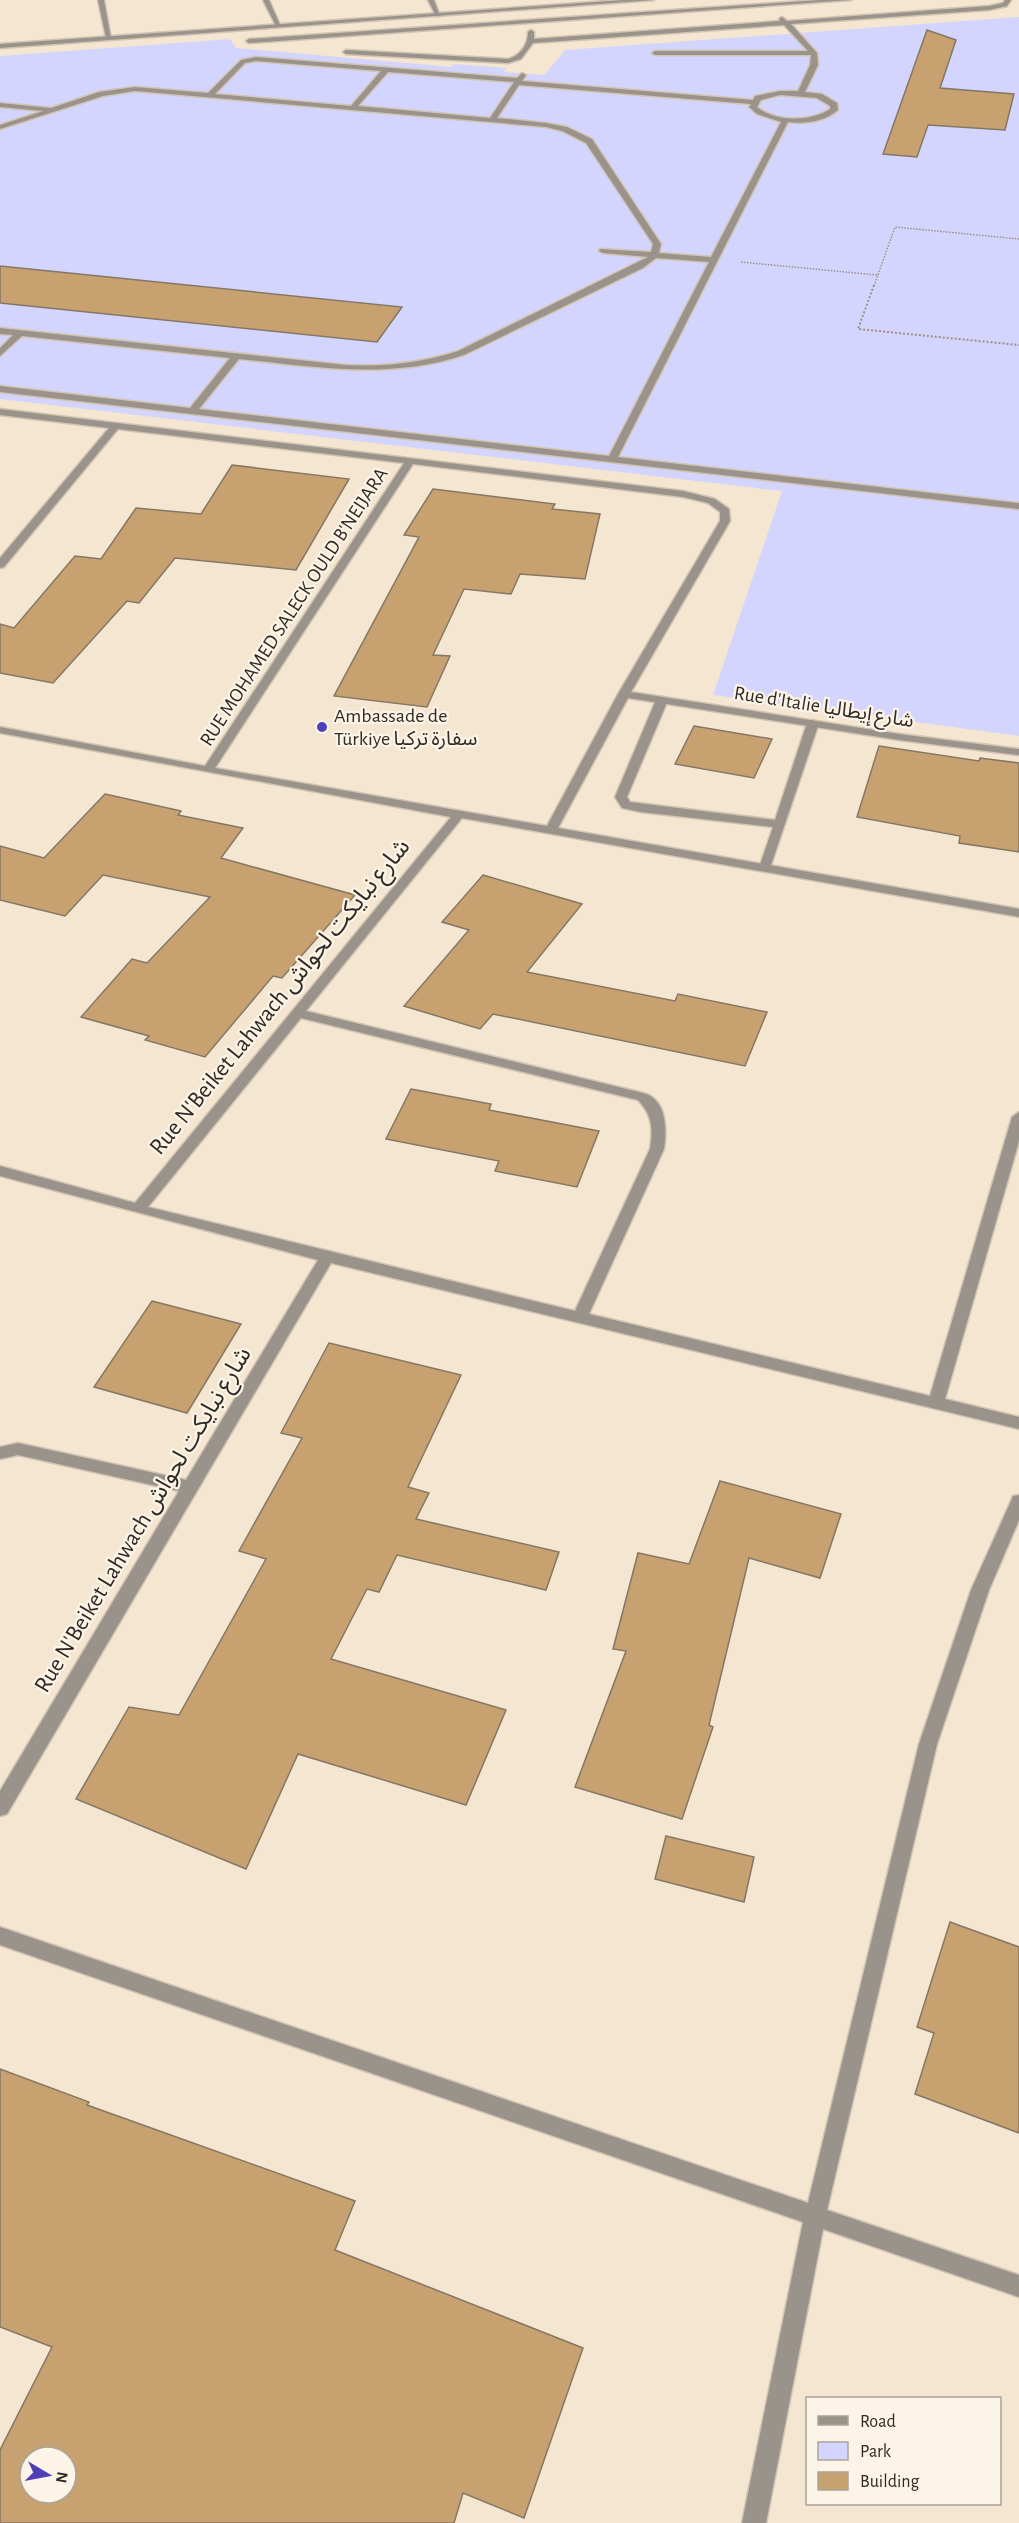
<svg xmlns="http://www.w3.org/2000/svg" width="1019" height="2523" font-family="'Alegreya Sans','Noto Sans Arabic',sans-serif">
<rect width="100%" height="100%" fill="#f5e6d2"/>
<path fill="#d3d5fe" d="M1019,17V736L713,695L782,491L0,399V56L230,39L236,48L451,67L454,64L506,68L504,72L544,75L565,50Z"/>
<g fill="#c7a270" stroke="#857765" stroke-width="1.5" fill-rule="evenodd">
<path d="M927,30L956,40L940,88L1014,94L1005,130L928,125L917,157L883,154Z"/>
<path d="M0,266L402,307L377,342L0,303Z"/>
<path d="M232,465L349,479L296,570L175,558L139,603L127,601L53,683L0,673V624L14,628L75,556L101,559L136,508L201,514Z"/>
<path d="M433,489L555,504L552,509L600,514L585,579L520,574L511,594L464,589L433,655L450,656L427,707L334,696L419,537L404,535Z"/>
<path d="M694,726L772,739L754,778L675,764Z"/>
<path d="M879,746L979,761L980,758L1019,763V852L959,843L960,836L857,817Z"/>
<path d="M105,794L181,811L178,815L243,828L221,858L355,895L282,978L273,976L205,1057L145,1040L149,1036L81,1017L132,959L147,963L210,897L103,875L65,916L0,900V846L44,858Z"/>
<path d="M483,875L582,904L527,972L675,1001L678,994L767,1012L745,1066L493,1014L480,1029L404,1006L469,930L442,922Z"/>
<path d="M411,1089L491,1104L489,1110L599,1131L577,1187L495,1171L499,1161L386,1139Z"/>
<path d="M152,1301L241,1324L187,1413L94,1387Z"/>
<path d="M329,1343L461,1375L408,1487L429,1493L416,1519L559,1552L546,1590L397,1555L379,1592L367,1589L331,1659L506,1710L466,1805L298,1754L246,1869L76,1799L129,1707L179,1715L266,1559L239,1551L302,1438L281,1433Z"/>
<path d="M720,1481L841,1514L820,1578L749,1558L709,1725L713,1727L682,1819L575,1787L626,1651L613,1649L638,1553L689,1564Z"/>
<path d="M666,1836L754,1857L744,1902L655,1879Z"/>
<path d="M950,1922L1019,1947V2133L915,2094L934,2033L917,2027Z"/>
<path d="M0,2069L89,2102L87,2105L355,2201L335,2250L583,2348L524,2518L463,2493L454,2523H0V2450L52,2347L0,2327ZM30,2457H66V2493H30Z"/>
</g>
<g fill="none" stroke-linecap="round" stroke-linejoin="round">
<g stroke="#d2c4b2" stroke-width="3">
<g id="service">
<path d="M819,0H851L249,43L246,41L249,39Z"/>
<path d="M1005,0H1011L1007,6L989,10L791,24L817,53L818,65L805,92L822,94L837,103L838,110C824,122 805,124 788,122L618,457L1019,503V509L0,392V386L190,408L230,358L22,336L0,356V348L13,335L0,334V328L346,365C385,367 421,363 458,351L648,257L603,253L599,251L600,249L651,252L653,244L586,143L562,131L546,127L135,91L103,96L0,129V125L43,111L0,107V103L51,108L99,92L135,87L208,93L241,60L256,57L517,78L522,73L526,75L522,81L753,100L755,96L780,91H798L810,65L811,55H655L652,53L655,51H808L784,25L533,43L521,59L508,63L346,54L343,52L346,50L508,59C520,56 528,45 528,32L531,30L534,32V39L780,21L779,19L782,17L787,21L989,6L1003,3ZM256,61L381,71L351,106L215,94L245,63ZM388,72L514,82L490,118L358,106ZM519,85L751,104L749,107L757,114L781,122L711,257L659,253L661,244L592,139L567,127L546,123L497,118ZM780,95L817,98L830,106V109C810,122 776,122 757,107L761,100ZM656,258L709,262L609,456L199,409L239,359C316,367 389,380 464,355L643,268Z"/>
<path d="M662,697L668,700L627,797L630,802L775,820L807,723L813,720L819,723L769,871L765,872L759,868L773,827L641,812L622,808L615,797L656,700Z"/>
</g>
</g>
<g stroke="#d2c4b2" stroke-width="3">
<g id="minor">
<path d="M98,0H104L111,39L106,38Z"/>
<path d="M263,0H269L281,27L276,26Z"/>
<path d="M428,0H434L440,16H436Z"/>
<path d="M0,409L683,491L715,499L729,509L730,521L631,692L899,734L1019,749V755L899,740L628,698L558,828L1019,909V917L462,818L306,1011L643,1093C667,1099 667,1130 664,1149L589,1314L930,1396L1012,1117L1019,1112V1141L945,1399L1019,1417V1429L331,1263L7,1814L0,1816V1791L179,1491L18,1455L0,1459V1447L18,1443L186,1480L318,1260L0,1176V1166L135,1203L451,817L0,733V727L205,766L404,463L118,429L4,567L0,568V558L109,428L0,415ZM413,464L683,497L708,503L720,512V521L618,694L547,826L215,768ZM301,1018L638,1100C653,1116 653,1129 650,1149L575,1311L148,1207Z"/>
<path d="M1019,1495V1520L989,1590L937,1744L827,2210L1019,2275V2297L823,2229L766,2523H742L803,2222L0,1945V1927L808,2203L919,1744L971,1590L1011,1501L1013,1496Z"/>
</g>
</g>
<g stroke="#d2c4b2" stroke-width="3">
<path id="tertiary" d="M623,0H654L0,48V44Z"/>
</g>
<g stroke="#9c9183" stroke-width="1.5" stroke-dasharray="1.5 1.5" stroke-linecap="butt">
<path d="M741,262L877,275"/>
<path d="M874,286L895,227L1019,239"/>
</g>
<path stroke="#9c9183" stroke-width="2" stroke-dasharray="2 2" stroke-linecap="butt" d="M874,285L858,329L1019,345"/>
<use href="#service" fill="#9a938b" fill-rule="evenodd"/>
<use href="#minor" fill="#9a938b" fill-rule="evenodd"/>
<use href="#tertiary" fill="#9a938b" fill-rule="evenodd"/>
</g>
<circle fill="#5040b7" stroke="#fdf4e8" stroke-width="2" cx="322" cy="727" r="6"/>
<g text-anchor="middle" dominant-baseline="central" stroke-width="4.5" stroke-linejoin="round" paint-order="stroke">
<g font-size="20" fill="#302a23" stroke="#fdf4e8">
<text transform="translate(294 607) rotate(-57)">RUE MOHAMED SALECK OULD B'NEIJARA</text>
<text transform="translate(824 707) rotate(9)">Rue d'Italie شارع إيطاليا</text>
</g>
<g font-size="20" fill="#302a23" stroke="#fdf4e8" text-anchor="start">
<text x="334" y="716">Ambassade de<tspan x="334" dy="23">Türkiye سفارة تركيا</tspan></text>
</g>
<g font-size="24" fill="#302a23" stroke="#fdf4e8">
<text transform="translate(280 997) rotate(-51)">Rue N'Beiket Lahwach شارع نبايكت لحواش</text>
<text transform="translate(143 1520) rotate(-59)">Rue N'Beiket Lahwach شارع نبايكت لحواش</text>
</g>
</g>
<rect x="806" y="2397" width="195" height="108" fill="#fdf4e8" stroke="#aba399" stroke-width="1.5"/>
<rect x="818" y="2416" width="30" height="9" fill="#9a938b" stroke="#aba399" stroke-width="1.5"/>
<text x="860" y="2427" font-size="18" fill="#302a23">Road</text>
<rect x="818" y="2442" width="30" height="18" fill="#d3d5fe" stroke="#aba399" stroke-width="1.5"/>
<text x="860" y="2457" font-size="18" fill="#302a23">Park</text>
<rect x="818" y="2472" width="30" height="18" fill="#c7a270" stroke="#aba399" stroke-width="1.5"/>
<text x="860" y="2487" font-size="18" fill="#302a23">Building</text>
<g transform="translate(48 2475) rotate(100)"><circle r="28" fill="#fdf4e8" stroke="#aba399" stroke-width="1.5"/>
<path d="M0-4.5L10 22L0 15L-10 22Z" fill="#5040b7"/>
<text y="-9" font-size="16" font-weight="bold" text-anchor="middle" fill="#302a23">N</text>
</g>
</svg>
